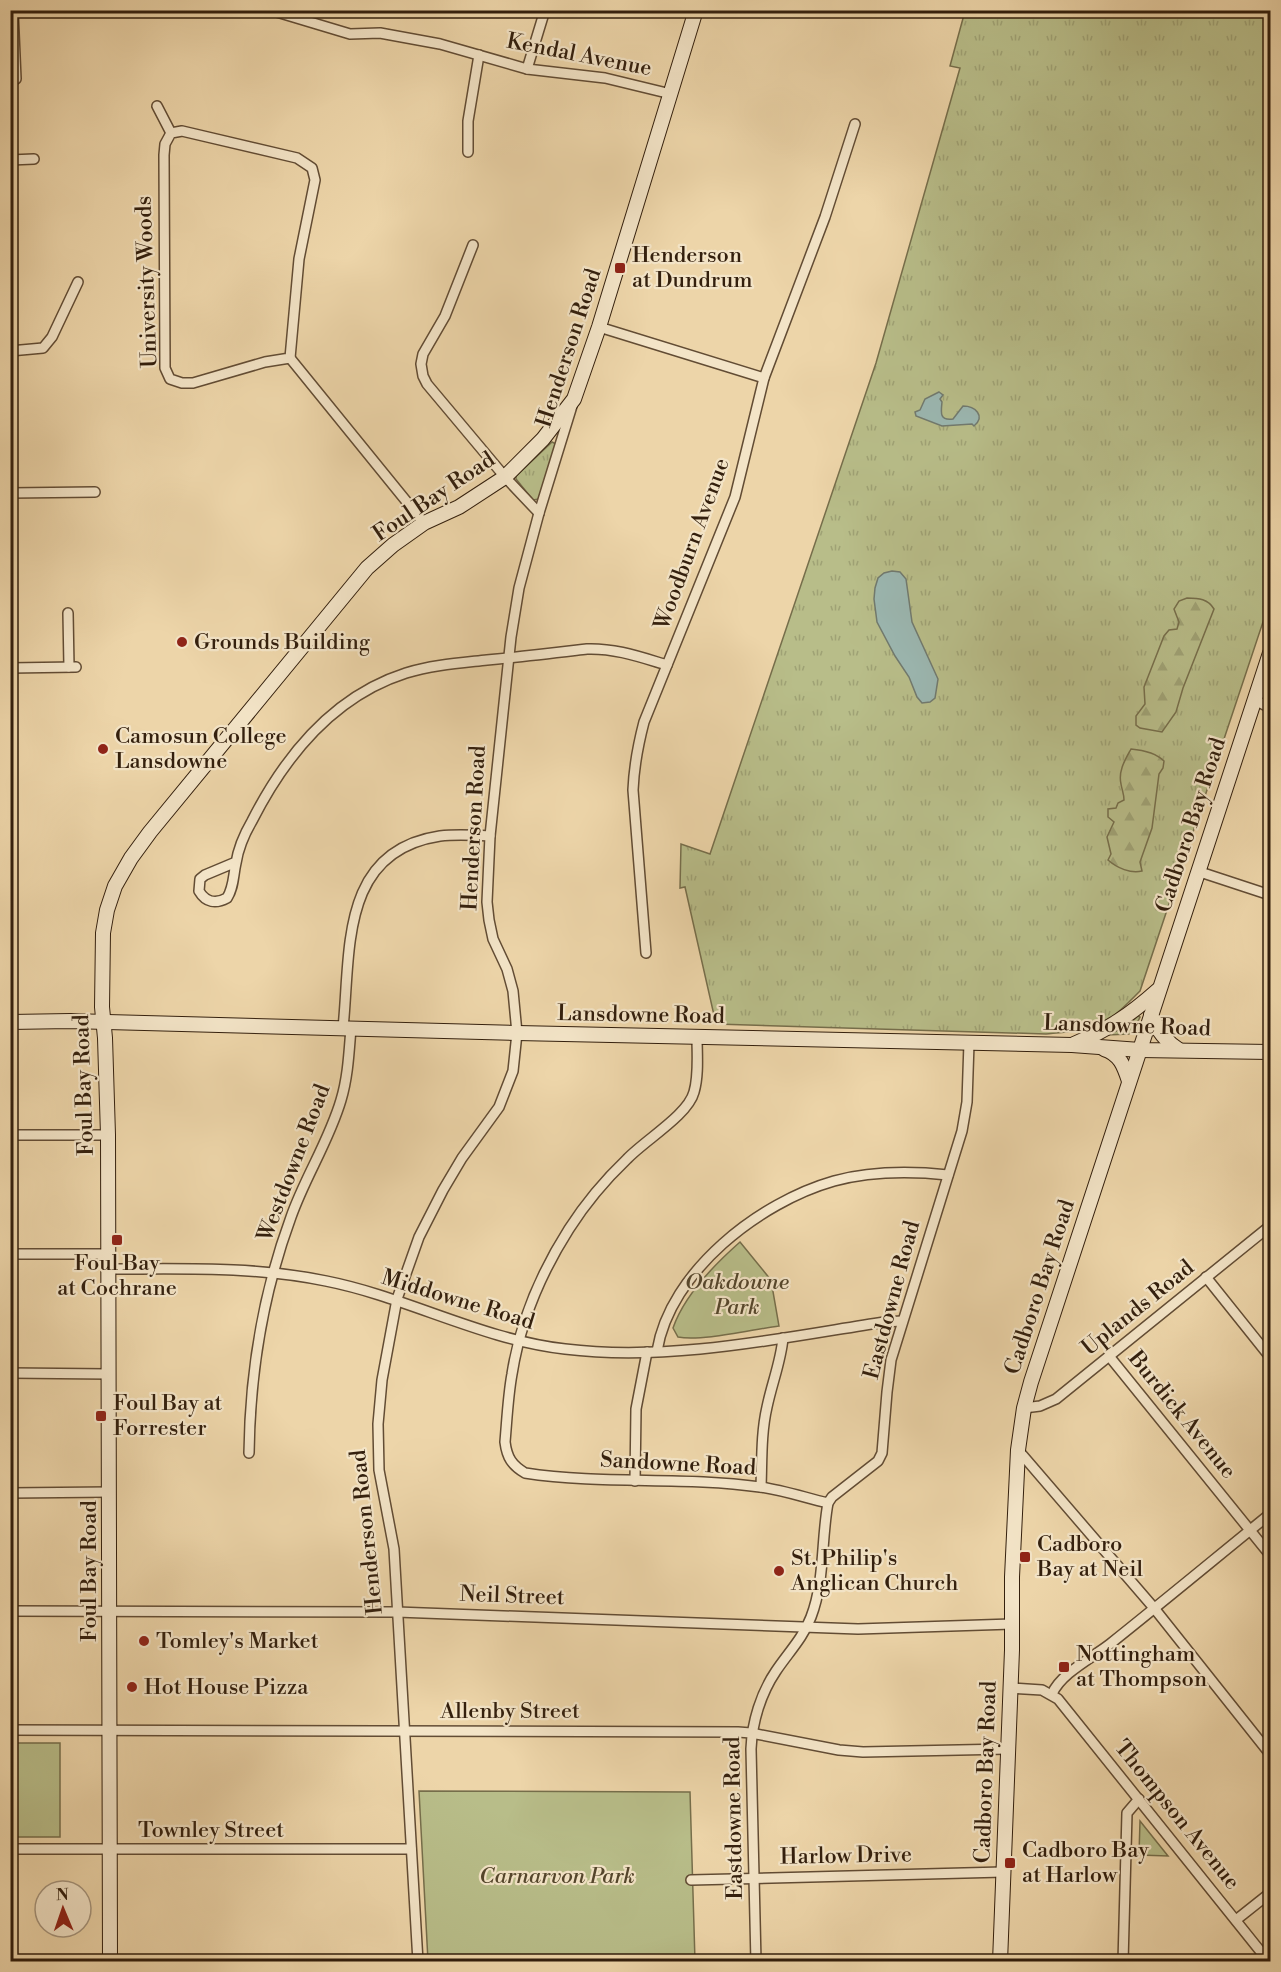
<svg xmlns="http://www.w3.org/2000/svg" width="1281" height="1972" font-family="'Libre Bodoni',serif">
<defs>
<pattern id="grass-tufts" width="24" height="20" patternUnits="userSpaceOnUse" patternTransform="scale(1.5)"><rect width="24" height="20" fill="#b8bd89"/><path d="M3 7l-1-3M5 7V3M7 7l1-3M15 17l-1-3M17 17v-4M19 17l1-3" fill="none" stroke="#9fa275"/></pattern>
<pattern id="forest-firs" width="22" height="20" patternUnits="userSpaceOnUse" patternTransform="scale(1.5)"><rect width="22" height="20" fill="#b8bd89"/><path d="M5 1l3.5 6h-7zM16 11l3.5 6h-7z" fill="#9fa275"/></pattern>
</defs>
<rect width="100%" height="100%" fill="#edd5a9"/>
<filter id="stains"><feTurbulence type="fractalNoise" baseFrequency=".00333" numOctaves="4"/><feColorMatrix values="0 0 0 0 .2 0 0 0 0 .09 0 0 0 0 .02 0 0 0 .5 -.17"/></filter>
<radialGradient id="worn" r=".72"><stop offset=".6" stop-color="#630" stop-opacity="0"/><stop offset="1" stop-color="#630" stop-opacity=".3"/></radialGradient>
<g fill="url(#grass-tufts)" stroke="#766e4b" stroke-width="1.5">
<path d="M965,11H1270V601L1140,991C1130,1001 1120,1012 1108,1020C1090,1031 1066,1032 1046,1034L716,1024L685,887L680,888L681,844L710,854L876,363L960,68L950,66Z"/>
<path d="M552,442L556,444L539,499L533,500L516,479V476Z"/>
<path d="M1138,1016L1140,1017L1134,1030L1129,1034L1107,1035L1106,1033L1128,1025Z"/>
</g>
<g fill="url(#forest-firs)" stroke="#766e4b" stroke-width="1.5">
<path d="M1187,598C1199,598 1208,599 1214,609L1183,688L1176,712L1162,732L1140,728L1136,725V716L1145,704L1144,687L1164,636L1169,630L1177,629L1179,622L1174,609L1179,601Z"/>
<path d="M1131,749C1142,750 1156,753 1164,761L1163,768L1159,774L1152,828L1140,862L1142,871C1131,874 1117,868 1108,860L1111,854L1107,837L1114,822L1108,817V809L1116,808L1118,803L1124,800C1124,794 1122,790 1121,784C1118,771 1125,760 1131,749Z"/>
</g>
<g fill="#b8bd89" stroke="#766e4b" stroke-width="1.5">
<path d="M740,1242L771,1280L779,1326C754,1329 701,1342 678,1337L673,1328C684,1296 715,1264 740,1242Z"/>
<rect x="11" y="1743" width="49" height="94"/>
<path d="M419,1791L690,1792L695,1961H428Z"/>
<path d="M1140,1821L1168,1856L1139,1855Z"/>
</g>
<g fill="#9bb7b1" stroke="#717a6f" stroke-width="1.5">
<path d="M939,392L943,395L940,399L942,402C941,412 939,421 953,419L963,406C975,406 986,416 974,426L972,424L942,426L916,416L915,412L920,410L925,399Z"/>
<path d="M892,571L900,572L906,579L912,622L938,679L935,698L930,702L922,703L917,697L909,677L895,656L877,622L874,599L875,588L878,578L884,573Z"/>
</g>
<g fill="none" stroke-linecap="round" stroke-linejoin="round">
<g stroke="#624c34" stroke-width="12">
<g id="street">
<path d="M13,10L16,79"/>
<path d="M270,10L350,34L380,33L440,44L527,69L605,78L671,94"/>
<path d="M527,69L545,10"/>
<path d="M157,106L171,133"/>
<path d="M182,131L297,158L312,168L315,180L299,259L290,358L265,362L193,383H182L170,379L165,368L164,155L165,144L171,133Z"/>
<path d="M468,152V121L479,55"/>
<path d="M10,160L34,159"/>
<path d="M473,245L445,316L423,354L421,364L423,376L427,384L505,477L539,513"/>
<path d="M599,327L764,378"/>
<path d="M10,351L43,348L52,337L78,282"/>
<path d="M290,358L424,523"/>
<path d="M10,493L95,492"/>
<path d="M68,613L69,667"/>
<path d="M10,668L76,667"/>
<path d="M1255,700L1270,708"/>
<path d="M236,862L205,875L200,879L199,891C206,903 216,904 227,898C234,887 233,876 236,863C238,850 245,833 252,821C285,756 334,696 406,673C432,665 460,663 487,660C520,657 553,653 587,649C615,648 640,657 667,665"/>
<path d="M1197,871L1270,895"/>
<path d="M646,953L633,790C634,766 638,745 644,722L735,497L764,378L825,217L855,124"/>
<path d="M343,1028C351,952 339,851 440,836C456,834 474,835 490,836"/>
<path d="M697,1037C697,1054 699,1075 694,1092C688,1115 645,1140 627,1159C605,1180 585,1204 569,1229C541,1273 520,1323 512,1374C508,1396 507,1419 505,1442C507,1458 512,1465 525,1473C603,1485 683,1476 760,1487C783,1490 806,1498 828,1503"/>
<path d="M10,1135H108"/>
<path d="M10,1254H109"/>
<path d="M109,1269C182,1269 254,1266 326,1281C407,1297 483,1340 565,1349C670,1362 781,1338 884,1322L902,1321"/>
<path d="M1206,1277L1270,1357"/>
<path d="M657,1351C670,1271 760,1202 834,1181C871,1171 910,1171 948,1175"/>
<path d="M1109,1356L1270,1555"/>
<path d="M10,1373L108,1374"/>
<path d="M1024,1408L1040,1406L1056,1399L1270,1226"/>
<path d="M1018,1450L1154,1608L1270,1754"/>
<path d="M249,1453C250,1373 263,1293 291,1217C305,1177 329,1141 341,1100C348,1077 349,1052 351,1028"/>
<path d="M635,1481L636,1409L647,1352"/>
<path d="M761,1487C762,1460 761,1433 767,1407C772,1383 781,1361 783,1338"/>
<path d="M10,1493L110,1492"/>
<path d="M10,1611L397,1612L858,1629L1012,1624"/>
<path d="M1010,1688L1042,1690L1058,1699L1269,1962"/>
<path d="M1052,1694C1061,1673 1092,1658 1110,1644C1164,1601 1217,1557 1270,1514"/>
<path d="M10,1730L738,1732L751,1733L839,1750L863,1752L1007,1749"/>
<path d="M10,1849H411"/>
<path d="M691,1880L1003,1872"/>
<path d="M1236,1920L1270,1893"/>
<path d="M418,1962L394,1549L379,1470L378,1424L382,1380L397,1299L419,1237L443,1190L462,1158L499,1107L513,1071L517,1033L513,991L507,969L493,939L489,920L487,902L490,836L511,637L519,588L539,513L572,406"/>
<path d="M756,1962L751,1749C752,1722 761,1693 776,1671C788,1653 803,1638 811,1617C825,1580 821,1541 828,1503L832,1497L878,1461L882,1453L887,1392L891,1360L962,1131L967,1102L969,1043"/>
<path d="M1123,1962L1127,1813L1139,1799"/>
</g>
</g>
<g stroke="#331f0d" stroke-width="16">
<g id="secondary">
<path d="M1151,1015C1157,1030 1165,1041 1179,1050"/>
<path d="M10,1022L70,1021L517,1033L1072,1045L1140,1050L1270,1052"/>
<path d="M1074,1044C1109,1029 1130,1015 1158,990"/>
<path d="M1104,1049C1120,1054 1124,1066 1129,1081"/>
<path d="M110,1962L108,1135L105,1038L102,1007L103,933L107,910L115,886L131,858L150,832L367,568L393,545L424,523L459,507L505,477L543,439L574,399L599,327L696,10"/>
<path d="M1000,1962L1012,1650V1577L1018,1450L1024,1408L1031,1382L1270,653"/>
</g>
</g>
<use href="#street" stroke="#f3e4c7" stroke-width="9"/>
<use href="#secondary" stroke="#f3e4c7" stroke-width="14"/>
</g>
<g fill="#8f2418" stroke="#f3e4c7" stroke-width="2">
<rect x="614" y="262" width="12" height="12" rx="3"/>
<circle cx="182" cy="642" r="6"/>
<circle cx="103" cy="749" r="6"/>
<rect x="111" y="1234" width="12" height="12" rx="3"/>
<rect x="95" y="1410" width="12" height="12" rx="3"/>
<rect x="1019" y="1551" width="12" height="12" rx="3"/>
<circle cx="779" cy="1571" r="6"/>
<circle cx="144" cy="1641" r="6"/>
<rect x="1058" y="1661" width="12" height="12" rx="3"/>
<circle cx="132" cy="1687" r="6"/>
<rect x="1004" y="1857" width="12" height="12" rx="3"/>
</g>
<g text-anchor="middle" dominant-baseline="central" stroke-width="4.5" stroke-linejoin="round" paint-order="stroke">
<g font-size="22" fill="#331f0d" stroke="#f3e4c7">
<text transform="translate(579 55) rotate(11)">Kendal Avenue</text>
<text transform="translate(147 282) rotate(-92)">University Woods</text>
<text transform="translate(569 348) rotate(-72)">Henderson Road</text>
<text transform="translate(434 497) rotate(-34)">Foul Bay Road</text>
<text transform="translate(692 544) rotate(-70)">Woodburn Avenue</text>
<text transform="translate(1191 825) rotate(-72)">Cadboro Bay Road</text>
<text transform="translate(474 828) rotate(-87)">Henderson Road</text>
<text transform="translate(641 1015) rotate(1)">Lansdowne Road</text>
<text transform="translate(1127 1026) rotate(2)">Lansdowne Road</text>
<text transform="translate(84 1085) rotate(-92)">Foul Bay Road</text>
<text transform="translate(294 1163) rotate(-69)">Westdowne Road</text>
<text transform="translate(1040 1287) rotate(-72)">Cadboro Bay Road</text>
<text transform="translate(458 1300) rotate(17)">Middowne Road</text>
<text transform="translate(892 1300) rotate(-75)">Eastdowne Road</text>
<text transform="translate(1138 1308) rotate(-39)">Uplands Road</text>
<text transform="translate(1182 1415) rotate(51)">Burdick Avenue</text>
<text transform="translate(678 1464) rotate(3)">Sandowne Road</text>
<text transform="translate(367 1532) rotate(-96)">Henderson Road</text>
<text transform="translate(89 1571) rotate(-90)">Foul Bay Road</text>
<text transform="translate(512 1596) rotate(2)">Neil Street</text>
<text x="510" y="1711">Allenby Street</text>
<text transform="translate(986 1772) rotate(-88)">Cadboro Bay Road</text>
<text transform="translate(1177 1815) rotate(51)">Thompson Avenue</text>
<text transform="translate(734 1818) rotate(-91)">Eastdowne Road</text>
<text x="211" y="1830">Townley Street</text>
<text transform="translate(846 1856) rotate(-1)">Harlow Drive</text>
</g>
<g font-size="22" fill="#331f0d" stroke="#f3e4c7" text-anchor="start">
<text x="632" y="255">Henderson<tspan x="632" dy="25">at Dundrum</tspan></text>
<text x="194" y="642">Grounds Building</text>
<text x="115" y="736">Camosun College<tspan x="115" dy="25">Lansdowne</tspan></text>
<text x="117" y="1263" text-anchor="middle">Foul Bay<tspan x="117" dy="25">at Cochrane</tspan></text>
<text x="113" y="1403">Foul Bay at<tspan x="113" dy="25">Forrester</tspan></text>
<text x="1037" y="1544">Cadboro<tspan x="1037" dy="25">Bay at Neil</tspan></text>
<text x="791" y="1558">St. Philip's<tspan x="791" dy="25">Anglican Church</tspan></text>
<text x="156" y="1641">Tomley's Market</text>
<text x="1076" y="1654">Nottingham<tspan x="1076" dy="25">at Thompson</tspan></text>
<text x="144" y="1687">Hot House Pizza</text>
<text x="1022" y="1850">Cadboro Bay<tspan x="1022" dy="25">at Harlow</tspan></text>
</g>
<g font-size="22" font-style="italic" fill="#54462c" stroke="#f3e4c7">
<text x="737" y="1282">Oakdowne<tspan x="737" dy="25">Park</tspan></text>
<text x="557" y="1876">Carnarvon Park</text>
</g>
</g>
<rect width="1281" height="1972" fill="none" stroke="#edd5a9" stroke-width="36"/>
<rect x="12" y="12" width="1257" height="1948" fill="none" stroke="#331f0d" stroke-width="3"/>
<rect x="18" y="18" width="1245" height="1936" fill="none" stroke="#331f0d" stroke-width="1.5"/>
<g transform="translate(63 1909) rotate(358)"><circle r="28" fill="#f3e4c7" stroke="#a6957d" stroke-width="1.5"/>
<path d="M0-4.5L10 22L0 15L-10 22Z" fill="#8f2418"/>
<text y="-9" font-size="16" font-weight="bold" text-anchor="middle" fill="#331f0d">N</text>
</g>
<rect width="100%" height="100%" filter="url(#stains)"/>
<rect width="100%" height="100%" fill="url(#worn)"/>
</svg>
